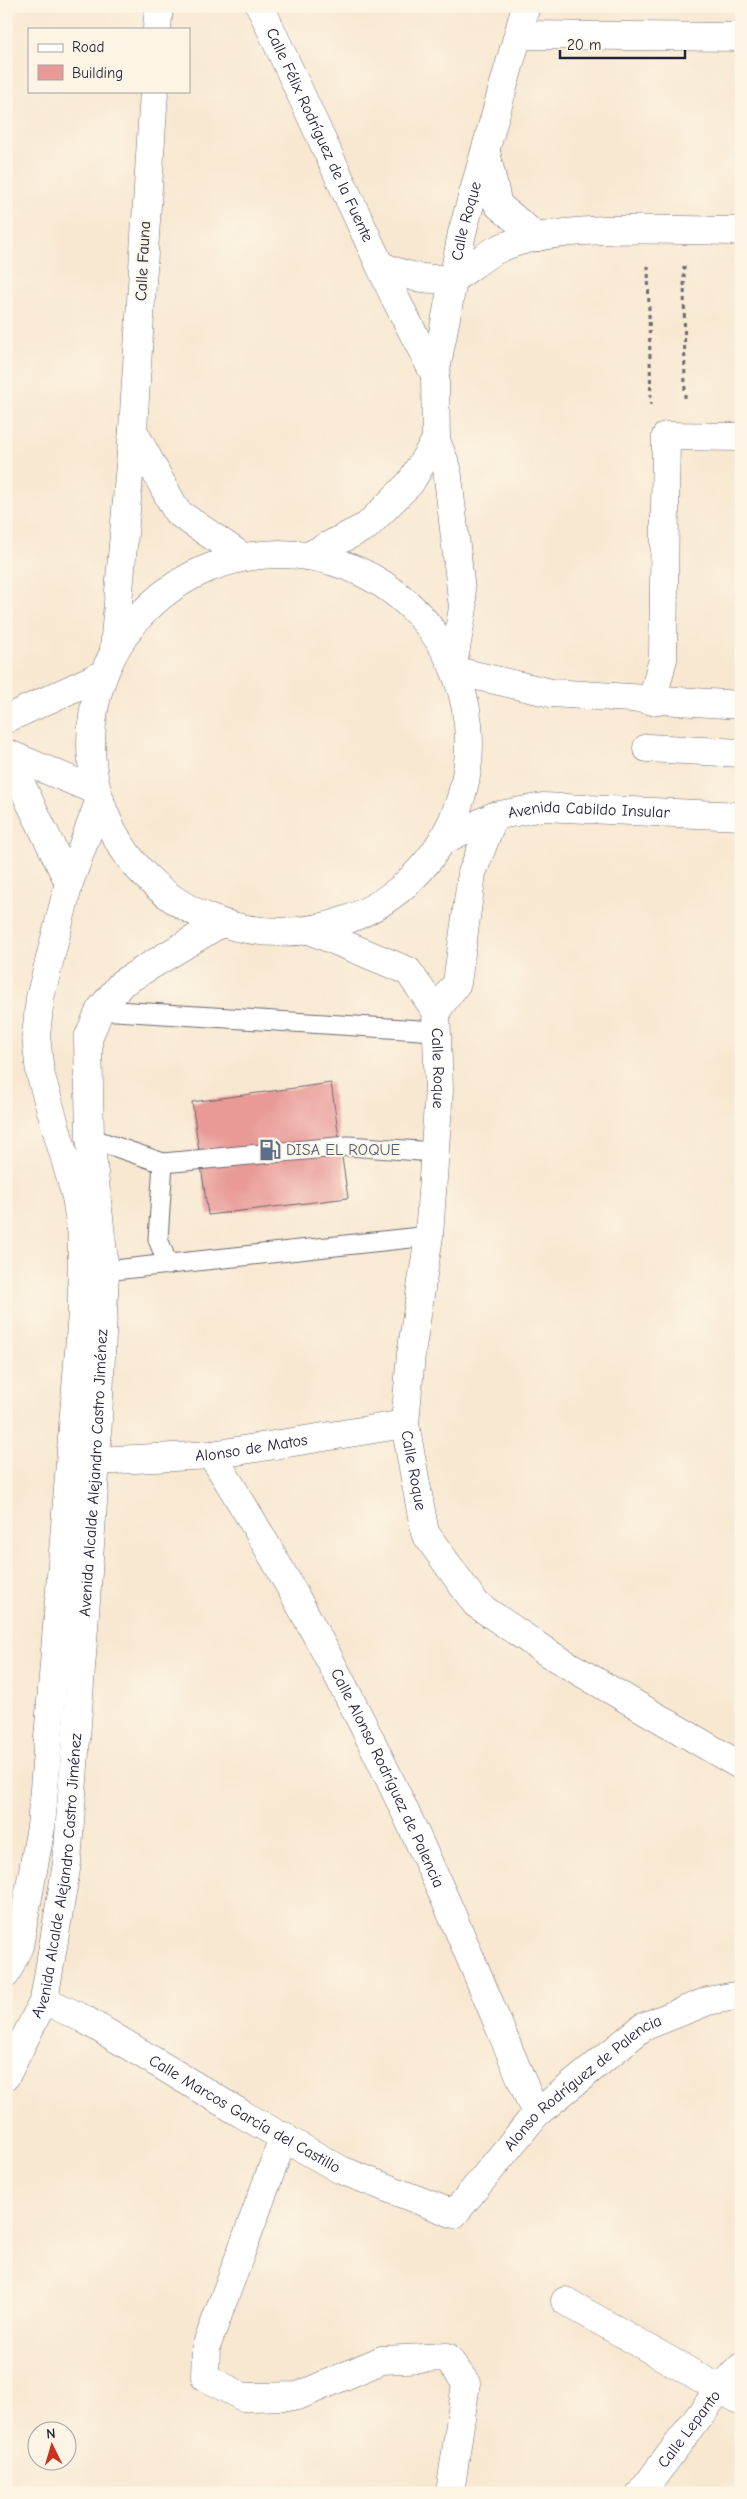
<svg xmlns="http://www.w3.org/2000/svg" width="747" height="2499" font-family="'Comic Neue',sans-serif">
<rect width="100%" height="100%" fill="#fcf5e5"/>
<filter id="ink" filterUnits="userSpaceOnUse"><feTurbulence type="fractalNoise" baseFrequency=".02" numOctaves="2"/><feDisplacementMap in="SourceGraphic" scale="10" xChannelSelector="R" yChannelSelector="G"/><feConvolveMatrix kernelMatrix="1 2 1 2 8 2 1 2 1" color-interpolation-filters="sRGB"/></filter>
<filter id="wash" filterUnits="userSpaceOnUse"><feTurbulence type="fractalNoise" baseFrequency=".0096" numOctaves="4" result="noise"/><feDisplacementMap in="SourceGraphic" scale="20" xChannelSelector="R" yChannelSelector="G"/><feGaussianBlur stdDeviation="1.12" result="paint"/><feColorMatrix in="noise" values="0 0 0 0 0 0 0 0 0 0 0 0 0 0 0 0 0 1.4 0 .05"/><feComposite in="paint" operator="in"/></filter>
<g filter="url(#wash)">
<rect width="100%" height="100%" fill="#f8e8d1"/>
<g id="blocks">
<path fill="#e99a97" d="M331,1083L348,1198L208,1215L192,1102Z"/>
</g>
</g>
<g filter="url(#ink)">
<use href="#blocks" fill-opacity="0" stroke="#6d6770" stroke-width="1"/>
<g fill="none" stroke-linecap="round" stroke-linejoin="round">
<g stroke="#6d6770" stroke-width="21">
<g id="lane">
<path d="M100,1010L436,1031"/>
<path d="M90,1138L163,1163L348,1146L434,1152"/>
<path d="M163,1163L158,1239L168,1265"/>
<path d="M105,1271L429,1236"/>
</g>
</g>
<g stroke="#6d6770" stroke-width="29">
<g id="street">
<path id="s1" d="M260,6L395,298L435,375"/>
<path d="M157,29L159,6"/>
<path d="M518,35L741,37"/>
<path d="M154,91L133,430L177,512L243,557"/>
<path d="M486,152L498,205L537,237"/>
<path d="M380,265C406,277 424,280 453,279"/>
<path d="M453,279C467,270 480,259 494,251C551,221 675,231 741,231"/>
<path d="M308,556L367,526L410,483L436,440"/>
<path d="M114,649L133,430"/>
<path id="s2" d="M453,665L463,608L447,468L436,440L435,375L462,233L526,6"/>
<path d="M652,701L663,659L666,436L741,437"/>
<path d="M647,748L741,753"/>
<path id="s3" d="M312,931L408,971L436,1011L439,1090L429,1236L411,1354L405,1424L425,1533L476,1604L551,1655L741,1766"/>
<path d="M436,1011L457,983L472,873L494,816"/>
<path id="s4" d="M212,1455C295,1587 367,1726 431,1868C468,1949 501,2032 536,2114"/>
<path id="s5" d="M96,1461L212,1455L405,1424"/>
<path id="s6" d="M44,2000L84,2019L242,2114L341,2170L454,2214L536,2114L643,2027L708,2001L741,1995"/>
<path d="M284,2136L206,2347L205,2377L243,2397L298,2396L382,2360L447,2357L466,2383L450,2493"/>
<path d="M565,2301L741,2401"/>
<path id="s7" d="M641,2493L719,2390L741,2367"/>
</g>
</g>
<g stroke="#6d6770" stroke-width="29">
<g id="secondary">
<path d="M6,1974L19,1946L41,1827L82,1313V1235L76,1197L40,1073L36,1036L40,998L69,883L100,799"/>
<path id="s8" d="M6,2076L44,2000L67,1863L96,1461L105,1271L90,1138L88,1038L100,1010L122,983L219,924"/>
</g>
</g>
<g stroke="#6d6770" stroke-width="29">
<g id="primary">
<circle cx="280" cy="743" r="189"/>
<path d="M456,671L551,693L741,705"/>
<path d="M6,719L104,674"/>
<path d="M6,753L69,883"/>
<path d="M6,753L97,791"/>
<path id="s9" d="M444,840L494,816L543,807L741,816"/>
</g>
</g>
<g stroke="#6d6770" stroke-width="3" stroke-dasharray="4 4" stroke-linecap="butt">
<path d="M648,266L651,405"/>
<path d="M684,266L685,400"/>
</g>
<use href="#lane" stroke="#fff" stroke-width="19"/>
<use href="#street" stroke="#fff" stroke-width="28"/>
<use href="#secondary" stroke="#fff" stroke-width="28"/>
<use href="#primary" stroke="#fff" stroke-width="28"/>
</g>
</g>
<defs>
<g id="fuel-bare" transform="scale(1.725)"><path d="M-5.5-6h7V0h2V4h1.3V-2.5L3-4.5l.8-.8L6-3V5H2.5V1h-1V6h-7ZM-4.2-4.7v3.2H.2V-4.7Z" fill="#5c6f8a" stroke="#fcf5e5" stroke-width="2.5" paint-order="stroke"/></g>
</defs>
<g fill-rule="evenodd">
<use href="#fuel-bare" x="270" y="1150"/>
</g>
<g text-anchor="middle" dominant-baseline="central" stroke-width="4" stroke-linejoin="round" paint-order="stroke">
<g font-size="16" fill="#22223b" stroke="#fcf5e5">
<text stroke="none"><textPath href="#s1" startOffset="142">Calle Félix Rodríguez de la Fuente</textPath></text>
<text stroke="none"><textPath href="#s2" startOffset="451">Calle Roque</textPath></text>
<text transform="translate(143 261) rotate(-87)">Calle Fauna</text>
<text stroke="none"><textPath href="#s9" startOffset="151">Avenida Cabildo Insular</textPath></text>
<text stroke="none"><textPath href="#s3" startOffset="210">Calle Roque</textPath></text>
<text stroke="none"><textPath href="#s5" startOffset="156">Alonso de Matos</textPath></text>
<text stroke="none"><textPath href="#s3" startOffset="615">Calle Roque</textPath></text>
<text stroke="none"><textPath href="#s8" startOffset="615">Avenida Alcalde Alejandro Castro Jiménez</textPath></text>
<text stroke="none"><textPath href="#s4" startOffset="368">Calle Alonso Rodríguez de Palencia</textPath></text>
<text stroke="none"><textPath href="#s8" startOffset="210">Avenida Alcalde Alejandro Castro Jiménez</textPath></text>
<text stroke="none"><textPath href="#s6" startOffset="649">Alonso Rodríguez de Palencia</textPath></text>
<text stroke="none"><textPath href="#s6" startOffset="231">Calle Marcos García del Castillo</textPath></text>
<text stroke="none"><textPath href="#s7" startOffset="80">Calle Lepanto</textPath></text>
</g>
<g font-size="16" fill="#4e5e75" stroke="#fcf5e5" text-anchor="start">
<text x="286" y="1150">DISA EL ROQUE</text>
</g>
</g>
<rect width="747" height="2499" fill="none" stroke="#fcf5e5" stroke-width="25"/>
<rect x="28" y="28" width="162" height="65" fill="#fcf5e5" stroke="#a5a1a1"/>
<rect x="38" y="44" width="25" height="8" fill="#ffffff" stroke="#a5a1a1"/>
<text x="72" y="52" font-size="15" fill="#22223b">Road</text>
<rect x="38" y="65" width="25" height="15" fill="#e99a97" stroke="#a5a1a1"/>
<text x="72" y="78" font-size="15" fill="#22223b">Building</text>
<g transform="translate(52 2446) rotate(355)"><circle r="24" fill="#fcf5e5" stroke="#a5a1a1"/>
<path d="M0-4L9 19L0 12L-9 19Z" fill="#c8321e"/>
<text y="-8" font-size="14" font-weight="bold" text-anchor="middle" fill="#22223b">N</text>
</g>
<path d="M560 50v8h125v-8" fill="none" stroke="#22223b" stroke-width="2.5"/>
<text x="567" y="50" font-size="15" fill="#22223b" stroke="#fcf5e5" stroke-width="4" paint-order="stroke">20 m</text>
</svg>
